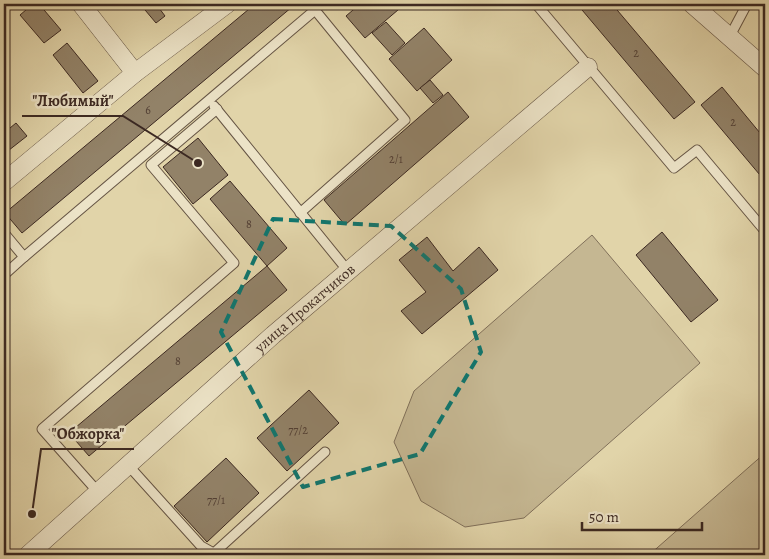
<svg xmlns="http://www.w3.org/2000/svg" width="769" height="559" font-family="Alegreya,serif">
<rect width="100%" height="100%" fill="#e1d4a9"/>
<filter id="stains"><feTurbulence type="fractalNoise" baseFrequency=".004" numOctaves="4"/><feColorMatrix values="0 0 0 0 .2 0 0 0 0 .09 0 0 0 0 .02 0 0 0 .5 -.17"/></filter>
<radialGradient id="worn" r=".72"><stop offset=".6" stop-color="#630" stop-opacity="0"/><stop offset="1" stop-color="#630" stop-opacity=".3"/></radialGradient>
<g fill="#c5b792" stroke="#80705a">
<path d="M592,235L700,363L524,518L465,527L421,501L394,442L414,391Z"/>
<path d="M765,453V555H649Z"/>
</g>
<g fill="#928268" stroke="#3c2922">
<path d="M33,4H39L61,30L44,43L20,15Z"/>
<path d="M140,4H156L165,16L156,23Z"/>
<path d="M255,4H289L292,7L22,233L5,213Z"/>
<path d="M360,4H405L365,38L346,16Z"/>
<path d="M577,4H612L695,102L674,119Z"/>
<path d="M386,22L405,43L392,55L372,33Z"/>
<path d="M424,28L452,60L417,91L389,59Z"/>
<path d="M67,43L98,81L83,93L53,55Z"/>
<path d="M430,80L443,95L433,103L420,88Z"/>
<path d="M722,87L765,139V181L701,105Z"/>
<path d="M448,92L469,117L345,225L324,200Z"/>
<path d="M16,123L27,136L4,154V133Z"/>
<path d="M198,138L228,175L193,204L163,167Z"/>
<path d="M230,181L287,248L267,266L210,199Z"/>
<path d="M662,232L718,300L691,322L636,255Z"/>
<path d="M427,237L453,271L479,247L498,270L422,334L401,311L426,292L399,260Z"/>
<path d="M267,266L287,290L89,456L69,433Z"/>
<path d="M309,390L339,423L287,471L257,438Z"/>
<path d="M226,458L259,493L207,542L174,506Z"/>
</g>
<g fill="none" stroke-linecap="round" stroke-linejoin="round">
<g stroke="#655444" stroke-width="11">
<g id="lane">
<path d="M536,4L674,168L697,150L765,231"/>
<path d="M730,36L747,4"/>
<path d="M214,106L348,271"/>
<path d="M300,213L405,120L315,10"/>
<path d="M4,233L24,257L315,10L310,4"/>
<path d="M4,275L24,257"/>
<path d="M128,465L201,546L217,555"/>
<path d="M98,492L42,429L234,263L151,165L217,109"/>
<path d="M214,553L325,452"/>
</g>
</g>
<g stroke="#655444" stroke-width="19">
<g id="street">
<path d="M81,4L135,73"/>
<path d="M692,4L765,68"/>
<path d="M4,182L135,73L227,4"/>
<path id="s1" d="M28,555L273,335L588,67"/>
</g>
</g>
<use href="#lane" stroke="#ece3c7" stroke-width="9"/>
<use href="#street" stroke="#ece3c7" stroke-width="18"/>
</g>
<path fill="none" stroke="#0f766e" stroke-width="4" stroke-dasharray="10 6" stroke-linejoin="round" d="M273,219L391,226L461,289L481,352L420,454L303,487L221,332Z"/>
<g text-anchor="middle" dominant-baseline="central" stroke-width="5" stroke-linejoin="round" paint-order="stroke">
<g font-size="12" fill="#523f34">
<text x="636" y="53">2</text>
<text x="148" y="110">6</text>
<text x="733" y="122">2</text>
<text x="396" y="159">2/1</text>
<text x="249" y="224">8</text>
<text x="178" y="361">8</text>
<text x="298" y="430">77/2</text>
<text x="216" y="500">77/1</text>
</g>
<g font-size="15" fill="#3c2922" stroke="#ece3c7">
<text stroke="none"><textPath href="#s1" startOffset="371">улица Прокатчиков</textPath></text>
</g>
</g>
<path fill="none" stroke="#3c2922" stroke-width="2" d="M198 163L123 116H22M32 514L41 449H134"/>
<g fill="#3c2922" stroke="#ece3c7" stroke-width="2">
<circle cx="198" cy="163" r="5"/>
<circle cx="32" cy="514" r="5"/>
</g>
<g font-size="16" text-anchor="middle" font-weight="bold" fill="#3c2922" stroke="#ece3c7" stroke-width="5" stroke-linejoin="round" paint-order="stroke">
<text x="73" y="106">"Любимый"</text>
<text x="88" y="439">"Обжорка"</text>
</g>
<rect width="769" height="559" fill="none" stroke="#e1d4a9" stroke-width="20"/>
<rect x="5" y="5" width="759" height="549" fill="none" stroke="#3c2922" stroke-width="2.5"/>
<rect x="10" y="10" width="749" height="539" fill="none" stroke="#3c2922"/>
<path d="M582 522v8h120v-8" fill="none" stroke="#3c2922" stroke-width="2.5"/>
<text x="589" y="522" font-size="15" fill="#3c2922" stroke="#ece3c7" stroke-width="4" paint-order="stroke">50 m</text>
<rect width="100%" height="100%" filter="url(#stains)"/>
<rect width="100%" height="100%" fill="url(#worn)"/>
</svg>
